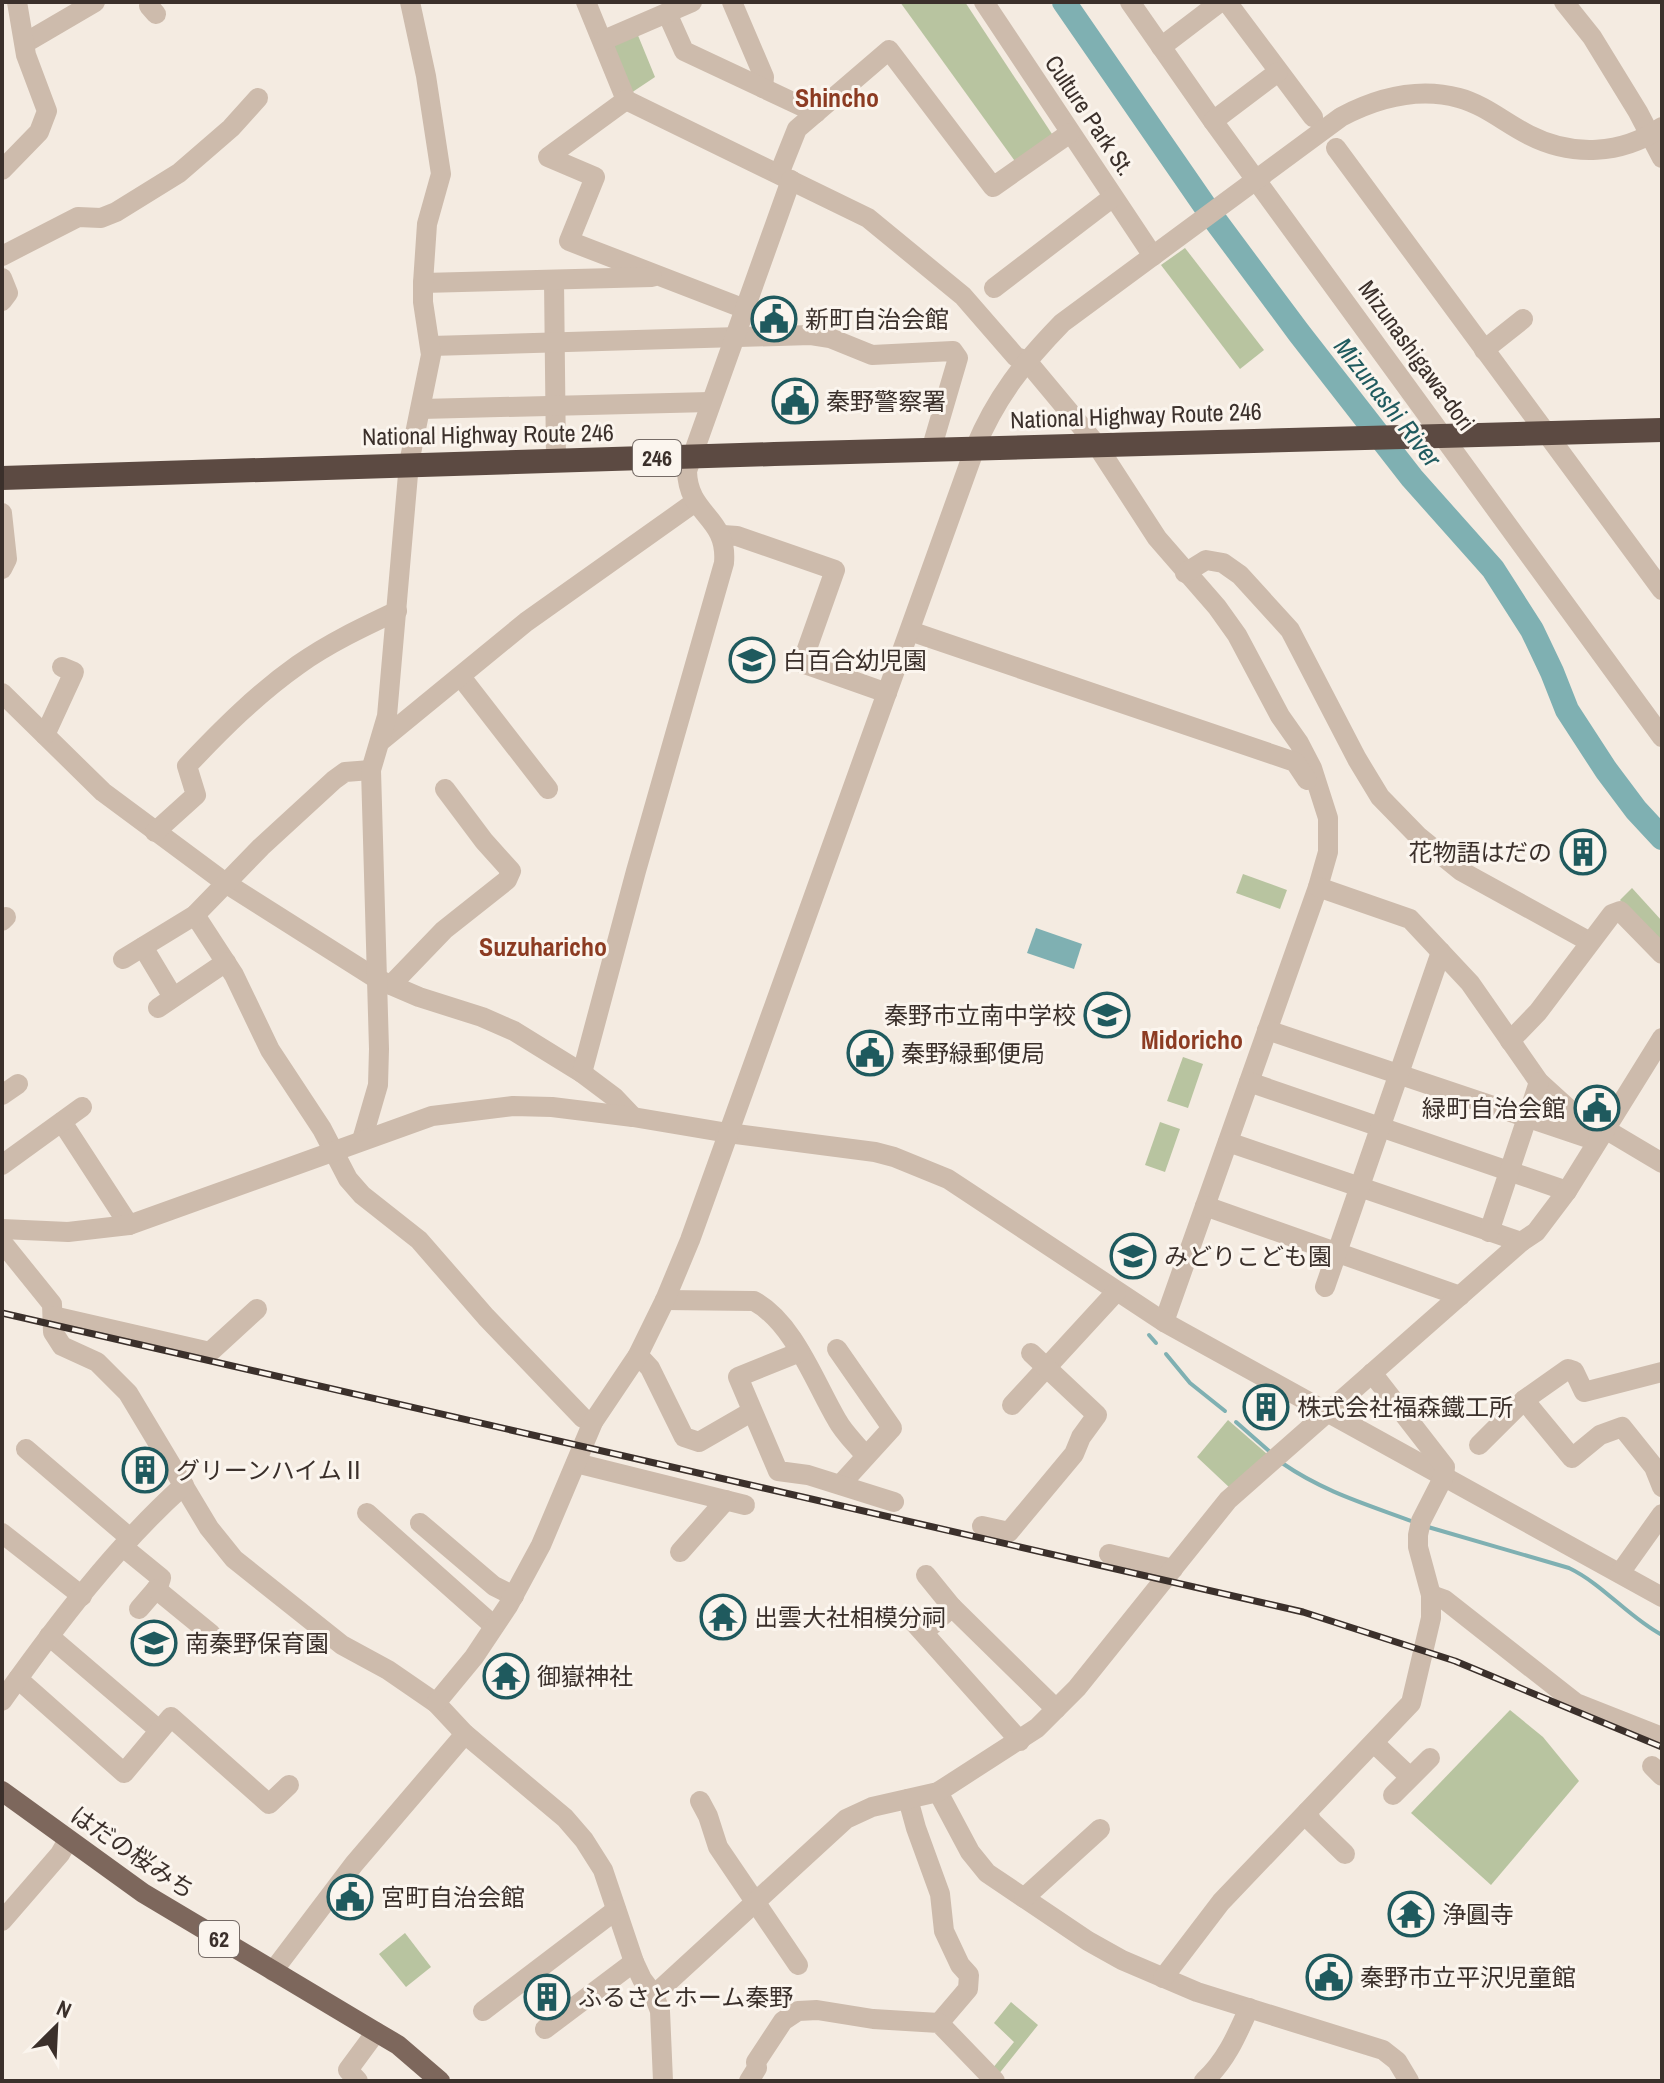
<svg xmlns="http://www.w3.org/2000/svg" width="1664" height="2083" font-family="'Archivo Narrow','Noto Sans JP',sans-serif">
<rect width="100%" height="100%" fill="#f4ebe1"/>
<g fill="#b8c4a0">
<path d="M900,2H965L1054,137L1017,164Z"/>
<path d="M637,33L655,77L631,93L612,49L614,43Z"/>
<path d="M1185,248L1264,350L1240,369L1161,265Z"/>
<path d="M1243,874L1287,890L1280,909L1236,893Z"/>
<path d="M1632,888L1662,921V941L1654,939L1620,900Z"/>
<path d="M1183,1057L1203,1064L1188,1108L1167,1101Z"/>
<path d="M1160,1122L1180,1129L1165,1172L1145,1165Z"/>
<path d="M1228,1420L1267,1454L1231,1489L1197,1457Z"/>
<path d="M1510,1710L1543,1737L1579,1781L1491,1885L1411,1813Z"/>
<path d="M405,1933L431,1967L406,1987L379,1954Z"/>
<path d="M1011,2002L1038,2025L998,2075L992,2069L1014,2042L994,2023Z"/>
</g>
<path fill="#7fb0b2" d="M1036,928L1082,944L1074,969L1027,953Z"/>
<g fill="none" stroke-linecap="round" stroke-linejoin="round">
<g stroke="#7fb0b2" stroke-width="4">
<path d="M1149,1335L1156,1343"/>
<path d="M1166,1354L1190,1383L1225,1411"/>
<path d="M1236,1422L1269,1451"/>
<path d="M1282,1463C1324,1492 1366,1504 1414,1522"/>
<path d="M1428,1527L1569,1568C1604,1585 1628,1617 1662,1635"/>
</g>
<path stroke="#7fb0b2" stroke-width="24" d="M1064,2L1209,212L1299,333L1412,478L1493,569L1532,630L1552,672L1567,710L1606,770L1636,810L1662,838"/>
<g stroke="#cdbbac" stroke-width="20">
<path d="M586,2L626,100L868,218L963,296L1016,357L1026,360L1096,444L1157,538L1217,607L1237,635L1280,716L1299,743L1312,768L1328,818V852L1318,887L1164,1322"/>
<path d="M732,2L764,77L763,88"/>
<path d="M984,2L1153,256"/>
<path d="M1130,2L1213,121L1662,737"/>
<path d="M1227,2L1313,117"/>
<path d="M1564,2L1592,37L1638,112L1662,158"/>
<path d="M149,6L156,14"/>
<path d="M667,13L684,51L816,113"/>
<path d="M604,40L692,2"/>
<path d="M25,43L95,2"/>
<path d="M1161,47L1220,2"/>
<path d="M626,100L548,157L595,177L569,241L745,309"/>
<path d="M1213,121L1278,72"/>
<path d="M1336,148L1662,590"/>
<path d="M2,170L39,132L47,111L26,55L17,2"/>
<path d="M779,174L797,129L889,50L993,187L1070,133"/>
<path d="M2,256L78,217L101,218L116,212L179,173L231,128L258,98"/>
<path d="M2,278L8,293L2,301"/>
<path d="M554,280L556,460"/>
<path d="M423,283L652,277"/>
<path d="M994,288L1113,197"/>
<path d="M431,346L811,335L830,338L872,355L953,351L958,358L931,450"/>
<path d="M1484,350L1523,319"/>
<path d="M421,409L710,402"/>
<path d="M2,513L7,559L2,569"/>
<path d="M723,535L737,536L835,570L802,663L887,693"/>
<path d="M1185,573L1206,560L1223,563L1240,575L1290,630L1357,759L1380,797L1418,836L1461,871L1590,942"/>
<path d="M910,631L1295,762L1307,780"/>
<path d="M461,677L548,789"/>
<path d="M2,693L103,792L227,884L377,979L419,997L482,1017L514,1031L582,1073L614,1097L633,1117"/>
<path d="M45,735L74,672L62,667"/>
<path d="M382,740L526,622L695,502"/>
<path d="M155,832L196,795L187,766C222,729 257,694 298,665C329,643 363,627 397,611"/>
<path d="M1318,887L1410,919L1470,983L1539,1082L1583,1122L1597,1141"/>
<path d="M195,915L234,975L270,1050L322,1129L348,1179L362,1195L419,1240L486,1317L583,1418L593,1422"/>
<path d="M2,921L6,917"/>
<path d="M143,947L173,997"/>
<path d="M123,959L195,915L261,847L334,780L345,772L371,770"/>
<path d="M391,985L444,930L507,880L511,871L484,841L445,789"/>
<path d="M158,1008L226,962"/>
<path d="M1267,1030L1597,1141"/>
<path d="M1510,1041L1538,1012L1612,914L1620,911L1662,954"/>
<path d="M582,1073L636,871L724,563C728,516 688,516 687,471L791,180"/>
<path d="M1249,1082L1567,1191"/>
<path d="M2,1095L18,1084"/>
<path d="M62,1122L129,1225"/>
<path d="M1605,1129L1662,1163"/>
<path d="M362,1140L378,1085L379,1049L371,770L387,716L409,463L431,355L423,302V283L427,224L441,174L426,76L410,2"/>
<path d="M1228,1142L1521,1242"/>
<path d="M2,1165L82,1107"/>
<path d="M1205,1206L1460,1296"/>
<path d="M2,1229L68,1232L129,1225L432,1116L513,1106L552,1107L633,1117L728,1133L875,1152L894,1157L948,1179L1164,1322L1662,1597"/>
<path d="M1489,1232L1539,1082"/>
<path d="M2,1242L52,1304L53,1332L62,1346L97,1362L128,1393L209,1528L234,1559L342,1645L388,1670L436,1703L465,1734L565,1818L584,1840L603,1870L634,1962L642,1979L654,1995L660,2011L663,2081"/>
<path d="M1325,1287L1441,952"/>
<path d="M665,1300L754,1301C794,1323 815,1383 837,1420C844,1433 856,1444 865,1455"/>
<path d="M53,1316L210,1352L257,1309"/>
<path d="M837,1349L892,1428L841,1484"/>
<path d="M800,1352L738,1377L778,1471L808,1475L894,1502"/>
<path d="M638,1355L650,1368L684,1437L699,1442L751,1412"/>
<path d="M1524,1400L1572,1458L1600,1435L1622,1427L1654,1467L1662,1487"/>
<path d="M1012,1405L1116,1292"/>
<path d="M1479,1445L1524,1400L1568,1369L1574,1371L1584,1392L1662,1372"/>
<path d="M26,1449L130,1538"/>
<path d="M576,1463L745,1505"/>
<path d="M367,1513L494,1626"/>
<path d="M420,1523L494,1586L514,1596"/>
<path d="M982,1526L1009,1532L1074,1454L1081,1437L1097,1415L1031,1353"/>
<path d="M2,1533L82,1596"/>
<path d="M123,1547L161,1578L158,1587L139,1609"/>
<path d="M680,1552L726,1500"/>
<path d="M1109,1554L1173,1569"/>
<path d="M1620,1573L1662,1514"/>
<path d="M926,1575L952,1607L1056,1709"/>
<path d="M156,1589L211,1634"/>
<path d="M1431,1595L1445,1600L1576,1703L1662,1737"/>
<path d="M911,1619L1020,1741"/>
<path d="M924,1632L952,1607"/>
<path d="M49,1636L159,1730"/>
<path d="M18,1679L124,1773L171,1717L269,1804L289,1785"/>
<path d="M2,1701C56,1625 115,1547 184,1485"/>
<path d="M436,1703L474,1657L508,1606L541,1545L593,1422L638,1355L665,1300L690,1240L975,448C996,397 1024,362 1062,323L1341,117C1377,98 1418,87 1459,98C1485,105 1505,123 1529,135C1572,157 1622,155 1662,127"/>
<path d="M1374,1743L1410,1777"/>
<path d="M1652,1766L1662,1776"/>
<path d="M938,1792L970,1852L987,1873L1088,1941L1122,1960L1197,1992L1383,2050L1397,2061L1409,2081"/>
<path d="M1393,1795L1430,1758"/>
<path d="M908,1799L916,1828L940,1894L944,1931L960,1965L969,1975L968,1989L939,2023"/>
<path d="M700,1801L708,1816L718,1847L798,1965"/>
<path d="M1307,1812L1312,1822L1345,1854"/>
<path d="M1024,1898L1100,1829"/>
<path d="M2,1921L60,1854L68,1840"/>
<path d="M273,1971L354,1864L465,1734"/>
<path d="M1163,1978L1221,1902L1411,1703L1431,1618V1595L1418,1547V1535L1421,1521L1444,1476L1445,1467L1372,1373"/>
<path d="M654,1995L846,1819L872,1807L938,1792L1037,1728L1077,1688L1228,1500L1521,1242L1536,1232L1567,1191L1662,1038"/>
<path d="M483,2011L616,1910"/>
<path d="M545,2029L634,1962"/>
<path d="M358,2081L348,2070L376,2032"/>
<path d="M749,2081L757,2068L756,2062L783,2021L798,2011L817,2010L873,2019L939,2023L995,2081"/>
<path d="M1204,2081C1226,2061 1237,2035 1249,2008"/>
</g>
<path stroke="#7d675c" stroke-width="20" d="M2,1791L143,1893L376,2032L398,2045L440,2081"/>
<path stroke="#5c4a42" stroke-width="24" d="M2,478C555,457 1109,447 1662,430"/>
<g stroke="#3b302b" stroke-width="7">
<path id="rail" d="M2,1313L1303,1612L1455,1661L1662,1747"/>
</g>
<use href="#rail" stroke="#fbf5ee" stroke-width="4" stroke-dasharray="12" stroke-linecap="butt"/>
</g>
<defs>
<g id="civic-ring" transform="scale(2.3)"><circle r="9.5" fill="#fbf5ee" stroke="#1f5a5e" stroke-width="1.5"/><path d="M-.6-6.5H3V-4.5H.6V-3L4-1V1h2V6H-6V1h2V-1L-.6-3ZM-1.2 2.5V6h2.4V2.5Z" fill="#1f5a5e"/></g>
<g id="school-ring" transform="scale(2.3)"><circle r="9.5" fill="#fbf5ee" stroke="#1f5a5e" stroke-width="1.5"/><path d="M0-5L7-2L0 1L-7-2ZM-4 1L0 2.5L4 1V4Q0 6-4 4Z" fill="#1f5a5e"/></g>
<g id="building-ring" transform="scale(2.3)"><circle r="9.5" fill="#fbf5ee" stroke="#1f5a5e" stroke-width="1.5"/><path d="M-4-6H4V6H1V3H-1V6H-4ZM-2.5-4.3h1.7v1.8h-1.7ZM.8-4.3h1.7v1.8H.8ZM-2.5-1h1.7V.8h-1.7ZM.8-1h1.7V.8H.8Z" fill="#1f5a5e"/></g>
<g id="temple-ring" transform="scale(2.3)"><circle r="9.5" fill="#fbf5ee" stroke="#1f5a5e" stroke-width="1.5"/><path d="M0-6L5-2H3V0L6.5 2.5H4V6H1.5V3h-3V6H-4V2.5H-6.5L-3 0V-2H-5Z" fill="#1f5a5e"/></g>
</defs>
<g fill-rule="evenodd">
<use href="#civic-ring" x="774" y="319"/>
<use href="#civic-ring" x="795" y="401"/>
<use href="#school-ring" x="752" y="660"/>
<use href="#building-ring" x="1583" y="852"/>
<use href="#school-ring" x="1107" y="1015"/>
<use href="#civic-ring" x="870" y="1053"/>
<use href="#civic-ring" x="1597" y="1108"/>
<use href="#school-ring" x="1133" y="1256"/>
<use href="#building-ring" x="1266" y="1407"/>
<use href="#building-ring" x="145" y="1470"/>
<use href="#temple-ring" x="723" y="1617"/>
<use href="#school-ring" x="154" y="1643"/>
<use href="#temple-ring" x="506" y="1676"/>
<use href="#civic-ring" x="350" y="1897"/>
<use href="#temple-ring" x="1411" y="1914"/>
<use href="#civic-ring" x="1329" y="1977"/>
<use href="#building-ring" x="547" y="1997"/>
</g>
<g text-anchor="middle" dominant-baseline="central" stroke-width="6" stroke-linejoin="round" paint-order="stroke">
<g fill="#fbf5ee" stroke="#756b66" stroke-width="2">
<rect x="633" y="440" width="48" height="36" rx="6"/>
<rect x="199" y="1921" width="40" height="36" rx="6"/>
</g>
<g font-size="22" font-weight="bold" fill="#3b302b">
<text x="657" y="458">246</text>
<text x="219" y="1939">62</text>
</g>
<g font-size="24" fill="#3b302b" stroke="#fbf5ee">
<text transform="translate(1090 115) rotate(56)">Culture Park St.</text>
<text transform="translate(1417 355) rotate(54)">Mizunashigawa-dori</text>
<text transform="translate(1136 415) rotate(-2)">National Highway Route 246</text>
<text transform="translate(488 434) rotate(-1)">National Highway Route 246</text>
<text transform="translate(133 1852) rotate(34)">はだの桜みち</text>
</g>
<g font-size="24" fill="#3b302b" stroke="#fbf5ee" text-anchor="start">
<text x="805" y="319">新町自治会館</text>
<text x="826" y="401">秦野警察署</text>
<text x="783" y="660">白百合幼児園</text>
<text x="1552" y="852" text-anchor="end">花物語はだの</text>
<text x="1076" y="1015" text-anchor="end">秦野市立南中学校</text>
<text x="901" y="1053">秦野緑郵便局</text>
<text x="1566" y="1108" text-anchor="end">緑町自治会館</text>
<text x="1164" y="1256">みどりこども園</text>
<text x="1297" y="1407">株式会社福森鐵工所</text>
<text x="176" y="1470">グリーンハイムⅡ</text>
<text x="754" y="1617">出雲大社相模分祠</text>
<text x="185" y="1643">南秦野保育園</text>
<text x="537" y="1676">御嶽神社</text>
<text x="381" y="1897">宮町自治会館</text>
<text x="1442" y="1914">浄圓寺</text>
<text x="1360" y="1977">秦野市立平沢児童館</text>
<text x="578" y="1997">ふるさとホーム秦野</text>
</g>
<g font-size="26" font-weight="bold" fill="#8c3b22" stroke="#fbf5ee">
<text x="837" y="97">Shincho</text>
<text x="543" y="946">Suzuharicho</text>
<text x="1192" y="1039">Midoricho</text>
</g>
<g font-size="26" font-style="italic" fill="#1f5a5e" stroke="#fbf5ee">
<text transform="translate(1388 402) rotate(52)">Mizunashi River</text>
</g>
</g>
<rect width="1664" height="2083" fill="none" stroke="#3b302b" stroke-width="8"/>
<g transform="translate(56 2027) rotate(24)" stroke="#fbf5ee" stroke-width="6" paint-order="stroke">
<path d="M0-6L14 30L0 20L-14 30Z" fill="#3b302b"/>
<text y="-12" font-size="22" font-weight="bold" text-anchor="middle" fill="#3b302b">N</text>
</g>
</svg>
